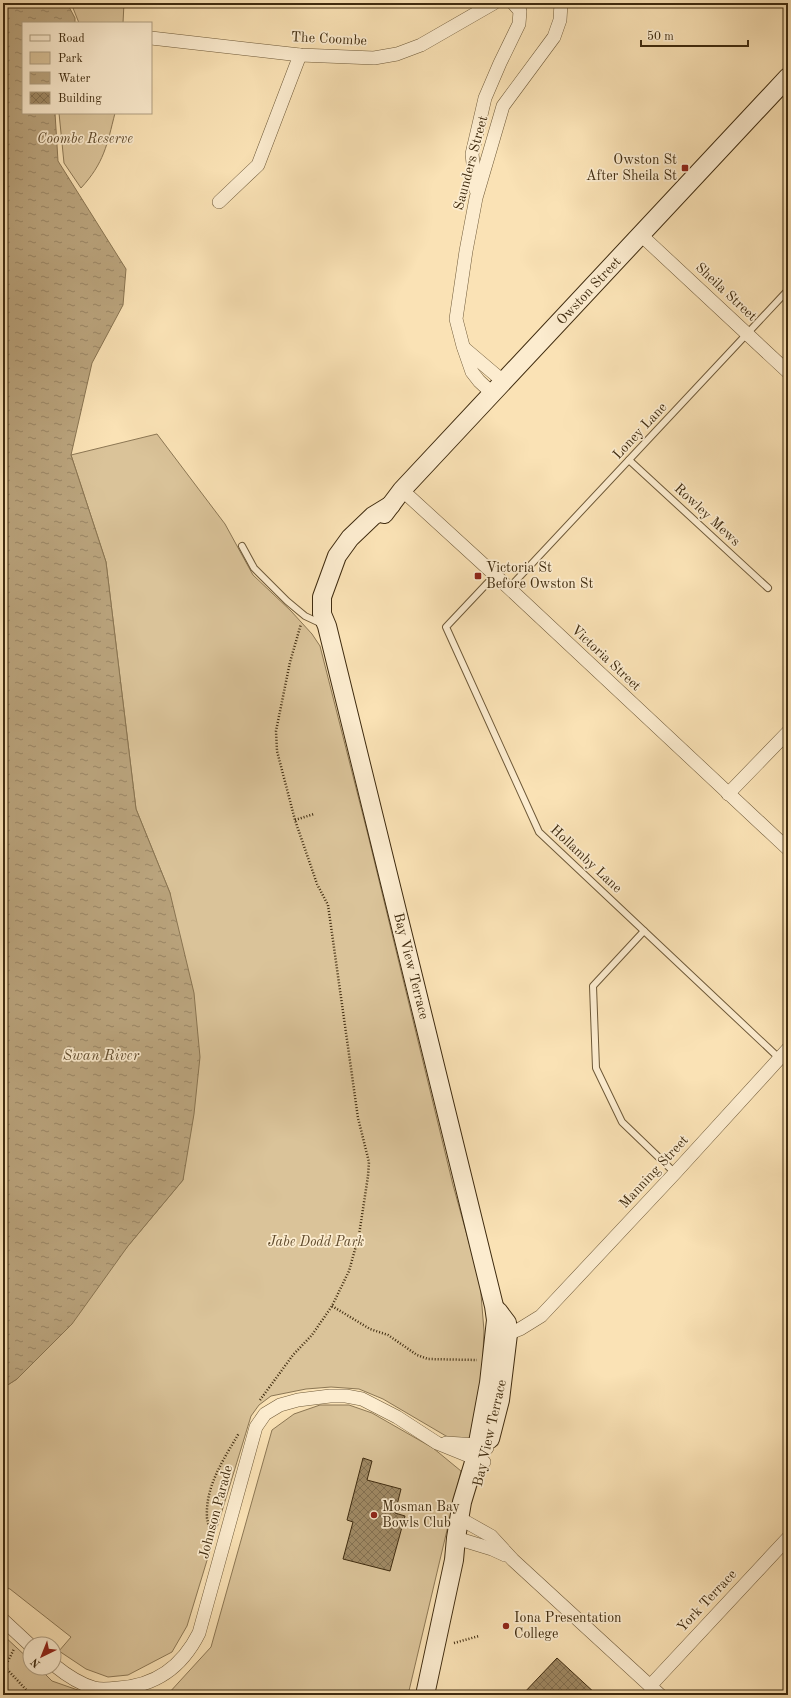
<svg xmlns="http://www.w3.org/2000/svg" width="791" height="1698" font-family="'Old Standard TT',serif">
<defs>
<pattern id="water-ripples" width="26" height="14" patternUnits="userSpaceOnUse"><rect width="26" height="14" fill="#baa47d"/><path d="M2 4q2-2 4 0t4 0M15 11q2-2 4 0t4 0" fill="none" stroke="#998665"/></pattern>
<pattern id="building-cross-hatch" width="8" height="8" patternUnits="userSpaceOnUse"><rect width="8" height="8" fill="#a08a65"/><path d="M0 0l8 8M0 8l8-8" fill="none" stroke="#847152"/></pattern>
</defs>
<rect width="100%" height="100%" fill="#fae2b5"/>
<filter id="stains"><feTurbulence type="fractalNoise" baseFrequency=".005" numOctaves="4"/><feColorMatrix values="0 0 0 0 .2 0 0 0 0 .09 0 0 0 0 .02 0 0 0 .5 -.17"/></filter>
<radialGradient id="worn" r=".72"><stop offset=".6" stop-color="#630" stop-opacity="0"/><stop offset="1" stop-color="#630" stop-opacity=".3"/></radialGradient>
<g fill="#dac399" stroke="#8c7754">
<path d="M71,3H124L123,23H79Z"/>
<path d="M59,113H115C107,145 104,163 81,188L64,163Z"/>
<path d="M157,434L225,524L253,575L291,611L312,634L320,646L368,835L453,1185L480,1282L484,1331L482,1375L474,1437L462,1441L446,1436L383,1399L359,1389L331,1387L306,1389L271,1396L259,1405L251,1416L187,1626L172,1652L128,1675L108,1677L86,1669L59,1651L71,1637L10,1589L3,1586V1388L17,1379L183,1180L170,893L136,809L106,562L71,455Z"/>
<path d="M320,1405H349L372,1413L433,1448L461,1471L408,1695H158L168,1694L211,1647L272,1430L294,1414Z"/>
<path d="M3,1635L30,1660V1668H39L52,1681L92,1695H3Z"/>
</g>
<path fill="url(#water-ripples)" stroke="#897451" d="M3,3H67L75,18V23H23V113H55L58,161L126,269L123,305L92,363L71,455L106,562L136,809L170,893L194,993L200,1057L194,1114L183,1180L128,1246L72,1324L17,1379L3,1388Z"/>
<g fill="url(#building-cross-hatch)" stroke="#3f2b0f">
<path d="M363,1458L372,1461L367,1480L401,1489L395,1513L405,1516L390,1571L343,1559L353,1522L347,1520Z"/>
<path d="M557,1658L597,1695H522Z"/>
</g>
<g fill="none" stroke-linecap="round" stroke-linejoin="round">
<g stroke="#6e5938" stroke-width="8">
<g id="lane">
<path d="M629,460L768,588"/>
<path d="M242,546L254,568L287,601L305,616L322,624"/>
<path d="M495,575L446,627L539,832L779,1058"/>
<path d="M509,588L788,290"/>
<path d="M644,931L593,986L596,1068L622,1122L675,1173"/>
</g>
</g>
<g stroke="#6e5938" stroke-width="14">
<g id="street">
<path d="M151,38L300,55L374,58L397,54L421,45L494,3"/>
<path d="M476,190L472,154L485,98L500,63L519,24L520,11L513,3"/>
<path d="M219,202L258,165L300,55"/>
<path d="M641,235L788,372"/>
<path d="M464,348L504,382"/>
<path d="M493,394L479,381L472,372L463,346L456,319L466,251L476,198L503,106L554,37L560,20L561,3"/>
<path d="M402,490L495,575L788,849"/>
<path d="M728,794L788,732"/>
<path d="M502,1336L520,1329L541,1316L675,1173L788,1049"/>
<path d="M446,1443L477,1445L487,1448"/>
<path d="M459,1518L491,1536L513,1560L660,1695"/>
<path d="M456,1538L492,1549L505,1555"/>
<path d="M3,1620L30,1645"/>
<path d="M54,1665C65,1674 80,1684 94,1688C101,1690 110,1689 118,1688C156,1686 182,1667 199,1633L256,1427L265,1414L280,1405L298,1400L330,1396H346L362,1399L397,1417L437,1443L484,1462"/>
<path d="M650,1686L788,1538"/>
</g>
</g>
<g stroke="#3f2b0f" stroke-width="20">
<g id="secondary">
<path d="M391,505L373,516L350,538L337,556L322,597V614L327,626L494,1306L496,1320L489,1383L475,1459L462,1502L456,1538L454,1560L425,1695"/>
<path d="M384,514L402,490L788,77"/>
<path d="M490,1439L500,1400L508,1334L507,1323L498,1311"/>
</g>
</g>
<g stroke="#3f2b0f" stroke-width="2.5" stroke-dasharray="1 2" stroke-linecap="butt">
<path d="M295,820L314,814"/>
<path d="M332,1306L370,1329L388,1335L417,1355L428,1359L477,1360"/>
<path d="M260,1400L293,1355L312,1335L332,1306L349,1271L359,1235L368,1176L369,1162L358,1118L328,905L317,884L295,820L277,751L276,731L290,662L301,624"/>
<path d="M211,1536C210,1530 208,1524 207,1518C205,1486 224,1459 239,1433"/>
<path d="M454,1643L479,1636"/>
<path d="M3,1665L5,1667L14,1649"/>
<path d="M5,1667L31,1695"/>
<path d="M157,1693L174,1695"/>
</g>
<use href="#lane" stroke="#fceccf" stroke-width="6"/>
<use href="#street" stroke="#fceccf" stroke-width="13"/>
<use href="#secondary" stroke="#fceccf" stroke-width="18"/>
</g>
<g fill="#8f2418" stroke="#fceccf" stroke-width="1.5">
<rect x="681" y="164" width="8" height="8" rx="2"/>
<rect x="474" y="572" width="8" height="8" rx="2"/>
<circle cx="374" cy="1515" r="4"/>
<circle cx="506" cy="1626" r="4"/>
</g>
<g text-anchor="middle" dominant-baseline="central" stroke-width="3.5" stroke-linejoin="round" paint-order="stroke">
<g font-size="14" fill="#3f2b0f" stroke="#fceccf">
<text transform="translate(329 39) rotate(3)">The Coombe</text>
<text transform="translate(471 163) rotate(-75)">Saunders Street</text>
<text transform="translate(589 291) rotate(-47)">Owston Street</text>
<text transform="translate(726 292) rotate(43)">Sheila Street</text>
<text transform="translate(640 431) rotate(-47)">Loney Lane</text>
<text transform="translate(707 515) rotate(43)">Rowley Mews</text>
<text transform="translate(606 658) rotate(43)">Victoria Street</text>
<text transform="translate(586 859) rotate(43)">Hollamby Lane</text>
<text transform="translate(411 966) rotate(76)">Bay View Terrace</text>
<text transform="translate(654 1172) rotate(-47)">Manning Street</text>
<text transform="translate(490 1433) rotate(-77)">Bay View Terrace</text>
<text transform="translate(216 1512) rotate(-75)">Johnson Parade</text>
<text transform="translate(707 1601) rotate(-47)">York Terrace</text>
</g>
<g font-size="14" font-style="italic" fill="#5e492b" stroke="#fceccf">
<text x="85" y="139">Coombe Reserve</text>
<text x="316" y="1242">Jabe Dodd Park</text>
</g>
<g font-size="14" fill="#3f2b0f" stroke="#fceccf" text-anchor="start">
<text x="677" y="160" text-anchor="end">Owston St<tspan x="677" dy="16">After Sheila St</tspan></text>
<text x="486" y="568">Victoria St<tspan x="486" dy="16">Before Owston St</tspan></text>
<text x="382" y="1507">Mosman Bay<tspan x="382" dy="16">Bowls Club</tspan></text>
<text x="514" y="1618">Iona Presentation<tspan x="514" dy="16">College</tspan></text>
</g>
<g font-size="15" font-style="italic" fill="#644f30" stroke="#fceccf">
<text x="101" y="1056">Swan River</text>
</g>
</g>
<rect width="791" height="1698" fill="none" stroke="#fae2b5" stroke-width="16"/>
<rect x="4" y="4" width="783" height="1690" fill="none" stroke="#3f2b0f" stroke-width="2"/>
<rect x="8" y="8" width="775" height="1682" fill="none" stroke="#3f2b0f"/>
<rect x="22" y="22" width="130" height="92" fill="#fceccf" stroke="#b09f82"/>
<rect x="30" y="35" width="20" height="6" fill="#fceccf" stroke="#b09f82"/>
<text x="58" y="42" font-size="12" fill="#3f2b0f">Road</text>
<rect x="30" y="52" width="20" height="12" fill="#dac399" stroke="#b09f82"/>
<text x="58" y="62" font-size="12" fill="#3f2b0f">Park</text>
<rect x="30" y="72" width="20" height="12" fill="url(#water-ripples)" stroke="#b09f82"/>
<text x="58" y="82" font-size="12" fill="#3f2b0f">Water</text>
<rect x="30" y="92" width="20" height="12" fill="url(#building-cross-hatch)" stroke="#b09f82"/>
<text x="58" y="102" font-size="12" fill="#3f2b0f">Building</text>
<g transform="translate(42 1656) rotate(223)"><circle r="19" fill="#fceccf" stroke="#b09f82"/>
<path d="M0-3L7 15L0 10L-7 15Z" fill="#8f2418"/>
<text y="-6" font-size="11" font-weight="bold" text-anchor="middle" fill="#3f2b0f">N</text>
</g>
<path d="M641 40v6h107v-6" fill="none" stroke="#3f2b0f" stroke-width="2"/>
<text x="647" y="40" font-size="12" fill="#3f2b0f" stroke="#fceccf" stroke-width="3" paint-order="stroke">50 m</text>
<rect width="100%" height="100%" filter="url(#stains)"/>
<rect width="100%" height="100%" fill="url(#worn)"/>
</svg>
